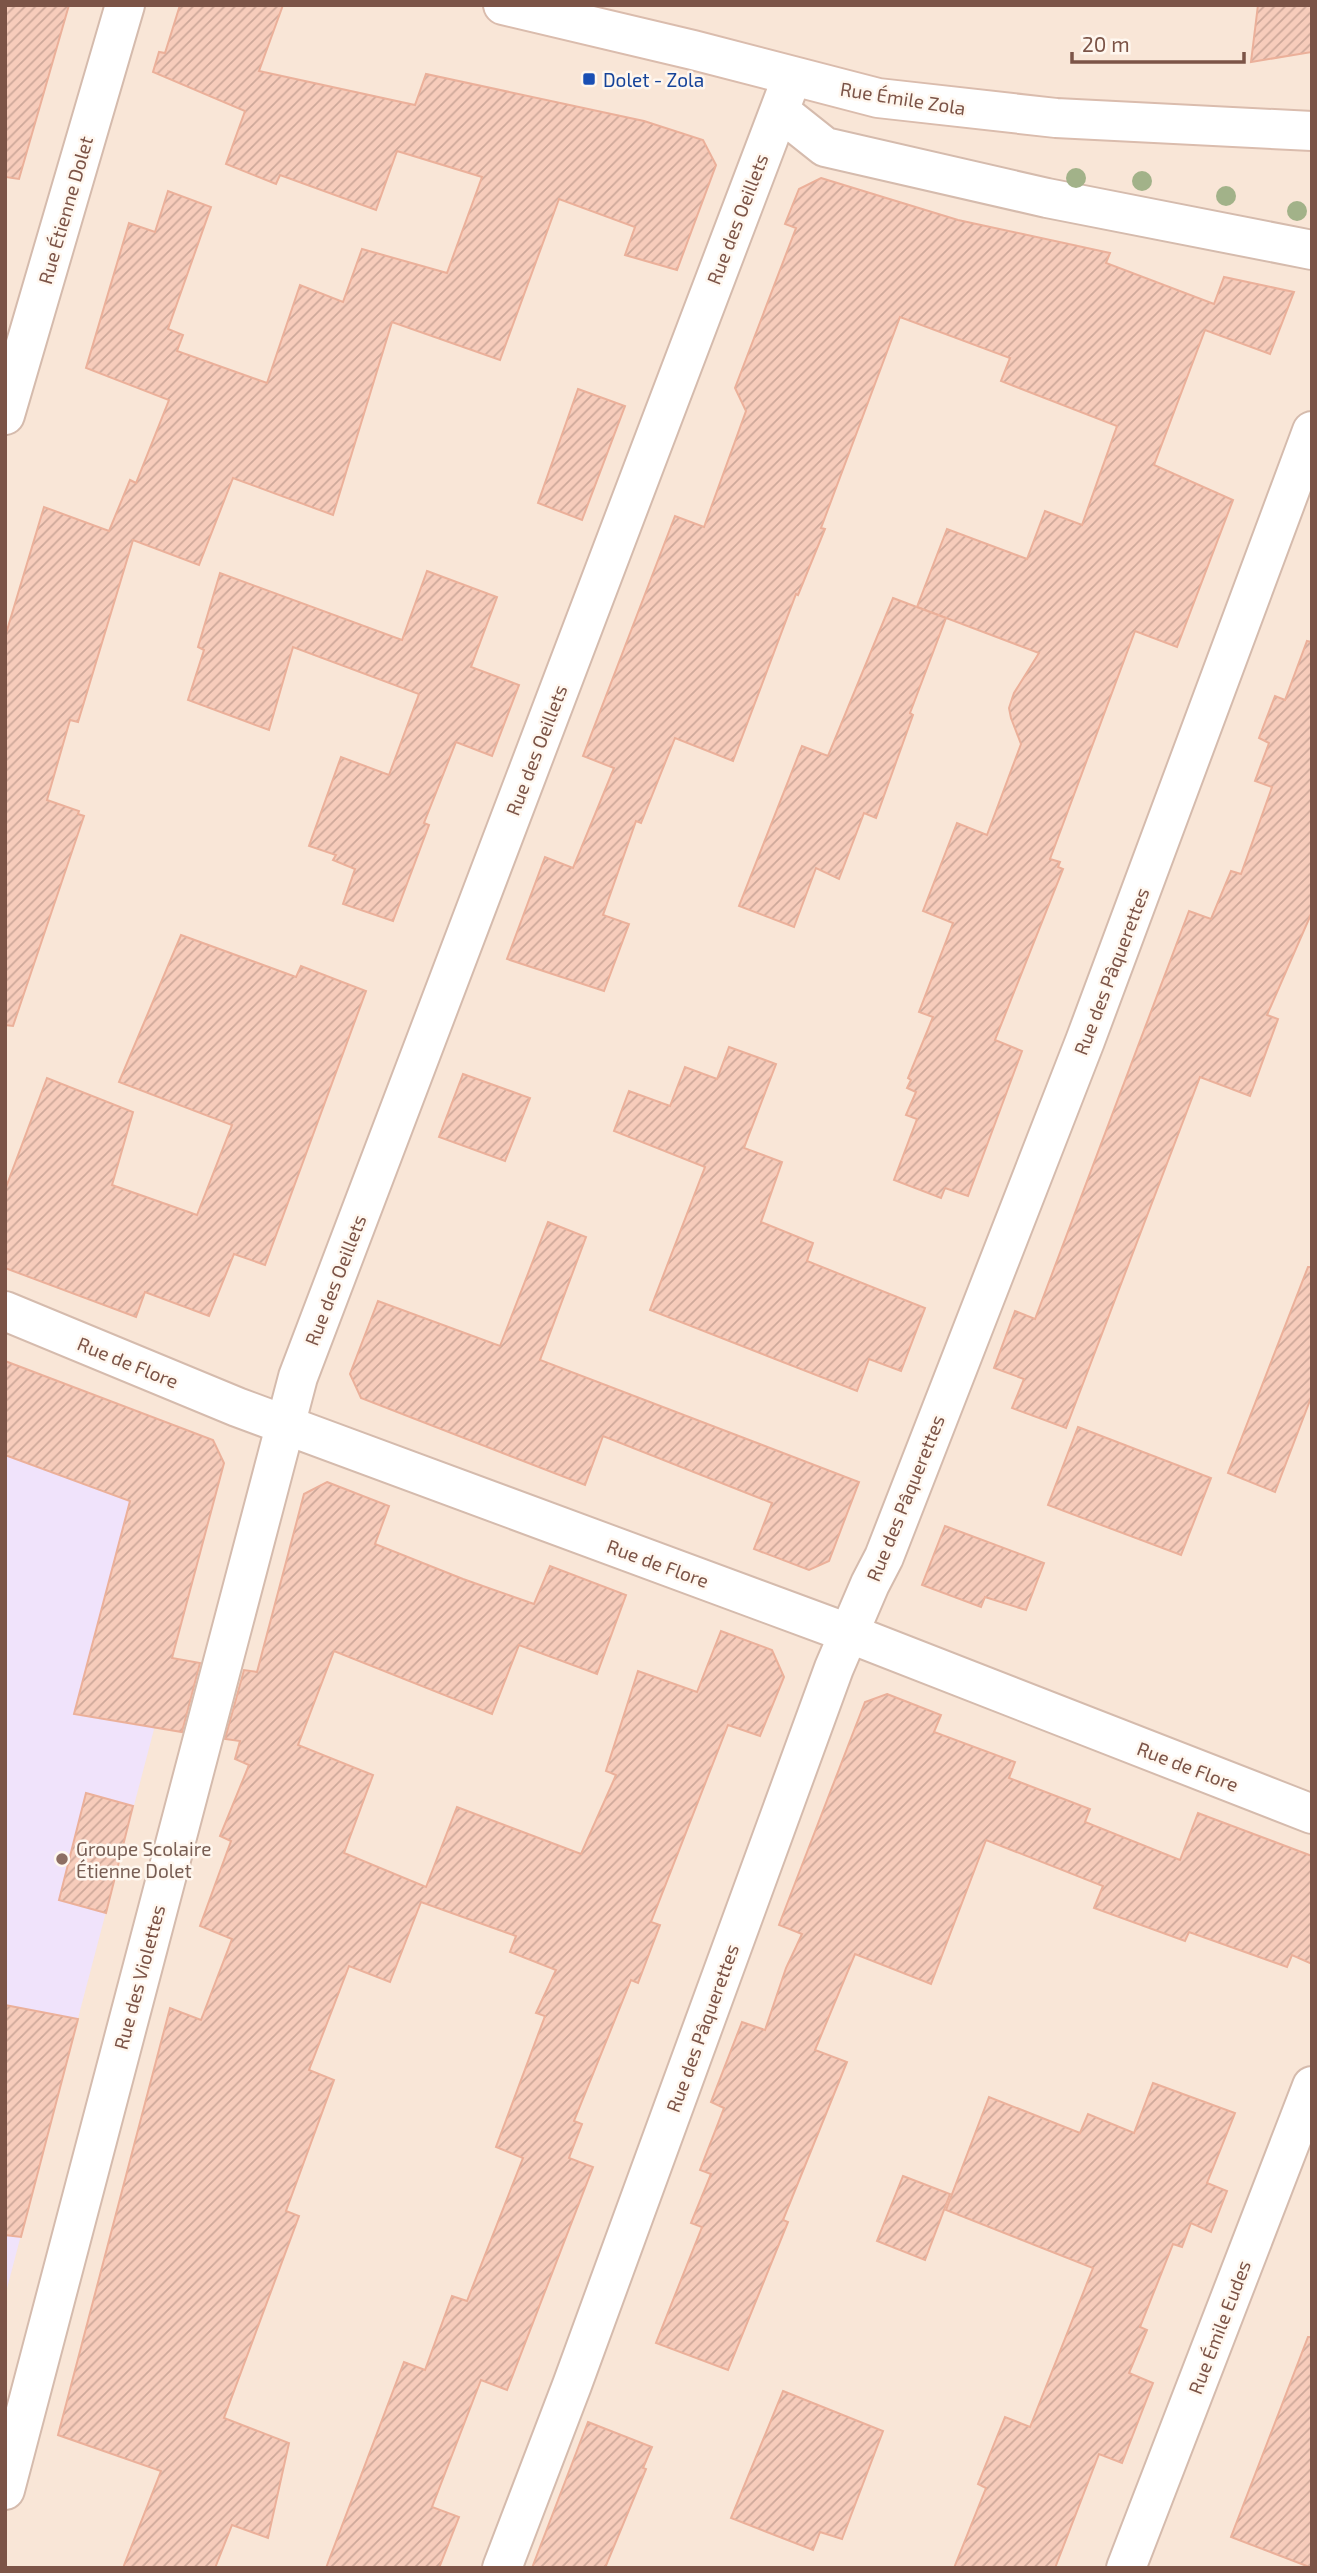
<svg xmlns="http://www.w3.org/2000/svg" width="1317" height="2573" font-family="'Exo 2',sans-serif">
<defs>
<pattern id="building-hatch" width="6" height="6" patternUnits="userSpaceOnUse" patternTransform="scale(1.75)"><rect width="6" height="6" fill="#f7ccbb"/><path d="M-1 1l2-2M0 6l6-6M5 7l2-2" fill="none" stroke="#cda89a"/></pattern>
</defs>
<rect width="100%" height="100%" fill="#fef3e7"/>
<rect fill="#f9e6d7" x="5" y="5" width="1307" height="2563"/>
<path fill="#f0e3fb" d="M5,1361L213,1440L224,1463L5,2296Z"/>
<g fill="url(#building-hatch)" stroke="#ebb09a" stroke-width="2">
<path d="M5,5H69L19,179L5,177Z"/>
<path d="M180,5H283L259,71L415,105L426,74L644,121L703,140L716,165L677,270L625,255L635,227L559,199L500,360L392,322L333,515L233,478L199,565L133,540L78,722L70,720L47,800L79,811L78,814L84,816L13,1026L5,1025V637L44,507L109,531L130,480L136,483L169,400L86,368L129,223L155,232L168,191L211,207L168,329L183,335L177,351L267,383L300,285L343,302L362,249L447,273L482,177L397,151L376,210L280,175L276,184L226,164L245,111L153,72L159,52L165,53Z"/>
<path d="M1258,5H1312V52L1251,62Z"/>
<path d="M821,178L958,220L1110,253L1106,263L1214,304L1224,277L1294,292L1270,354L1205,330L1154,465L1233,500L1177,647L1135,631L1050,859L1060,862L1058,867L1063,869L995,1040L1022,1051L968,1196L945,1188L941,1198L894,1180L917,1119L906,1115L916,1092L907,1088L911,1080L908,1078L933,1017L919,1012L953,923L923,911L957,823L987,835L1021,744L1011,718L1009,708L1014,693L1039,653L917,607L947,529L1027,559L1045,511L1082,525L1117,426L1001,381L1010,358L900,317L821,528L825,529L798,595L796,594L733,761L675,738L641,823L636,821L603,915L629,924L604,991L507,959L545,857L573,868L614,768L583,756L675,516L704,527L746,411L735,388L796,228L785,224L799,189Z"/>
<path d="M578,389L625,406L582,520L538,503Z"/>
<path d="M427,571L497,597L471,667L519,685L492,756L456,742L424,823L429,825L393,921L343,904L355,869L333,860L336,855L309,846L341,757L389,775L419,694L293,647L269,730L188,700L204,650L198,647L220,573L402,640Z"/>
<path d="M893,598L946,618L910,713L913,715L876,818L864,813L839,879L816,868L794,927L739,906L802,746L828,756Z"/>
<path d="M1307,641L1312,642V912L1267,1015L1278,1019L1250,1096L1200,1077L1066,1428L1012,1408L1024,1379L994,1368L1015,1311L1035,1319L1189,911L1211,919L1231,871L1241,874L1272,787L1255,781L1269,743L1259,738L1275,696L1285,700Z"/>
<path d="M181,935L296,977L301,966L366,991L265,1265L234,1254L209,1316L145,1292L136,1317L5,1268V1190L47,1078L133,1112L112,1185L197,1215L232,1125L119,1082Z"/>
<path d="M729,1047L776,1064L744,1148L782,1162L761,1222L813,1243L807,1261L925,1308L901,1371L869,1359L857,1391L650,1310L705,1167L614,1131L629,1091L670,1106L685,1067L717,1079Z"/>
<path d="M463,1074L530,1098L505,1161L439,1137Z"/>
<path d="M548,1222L586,1237L540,1360L859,1482L829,1561L809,1570L754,1549L772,1503L603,1436L585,1485L361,1398L350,1374L378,1301L500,1346Z"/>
<path d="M1308,1267H1312V1395L1275,1492L1228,1473Z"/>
<path d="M5,1361L213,1440L224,1463L172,1658L200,1663L182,1732L74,1714L130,1501L5,1455Z"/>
<path d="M1078,1427L1211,1478L1181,1555L1048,1505Z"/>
<path d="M327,1482L389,1506L375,1544L463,1579L534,1604L550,1566L626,1595L597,1674L519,1645L492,1714L334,1651L298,1745L373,1775L344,1853L426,1887L457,1807L581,1854L616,1775L606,1771L638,1671L697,1692L721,1631L772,1650L784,1677L760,1736L728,1725L651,1922L660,1925L638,1983L631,1980L574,2121L582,2124L569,2158L593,2167L507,2390L481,2380L432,2507L459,2517L439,2568H326L404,2362L425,2370L452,2296L467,2301L523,2158L496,2147L545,2016L536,2013L556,1970L510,1952L516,1936L421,1902L390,1982L349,1966L309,2070L334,2080L286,2211L299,2216L224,2418L289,2443L268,2538L232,2525L215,2568H123L161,2471L58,2435L170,2008L201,2020L232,1939L200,1926L231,1841L220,1836L249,1765L235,1759L240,1741L225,1739L244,1670L257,1672L304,1494Z"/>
<path d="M945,1526L1044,1563L1026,1610L985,1597L981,1607L922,1585Z"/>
<path d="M887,1694L941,1715L934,1732L1015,1762L1009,1778L1090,1809L1085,1822L1180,1860L1198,1813L1312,1856V1964L1292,1955L1287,1967L1189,1932L1185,1941L1094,1908L1103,1886L986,1840L931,1984L855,1954L815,2050L847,2062L783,2220L788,2222L728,2370L656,2343L702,2227L691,2223L711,2174L700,2170L724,2108L711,2102L742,2022L765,2030L786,1968L802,1934L779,1925L787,1904L865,1702Z"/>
<path d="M86,1793L133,1806L106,1913L59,1900Z"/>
<path d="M5,2005L78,2019L21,2237L5,2235Z"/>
<path d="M1153,2083L1235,2113L1207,2183L1227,2191L1211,2232L1191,2223L1182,2247L1173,2244L1140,2327L1147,2330L1129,2373L1153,2383L1122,2463L1099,2454L1055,2568H954L986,2488L978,2484L1005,2417L1030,2427L1093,2268L946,2210L989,2097L1080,2133L1088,2114L1134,2133Z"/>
<path d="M903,2176L950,2194L925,2260L877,2241Z"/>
<path d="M1308,2337H1312V2568L1231,2537Z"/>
<path d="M783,2391L883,2431L842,2539L820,2532L813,2550L731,2518Z"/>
<path d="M588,2422L652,2447L643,2468L646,2469L605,2568H532Z"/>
</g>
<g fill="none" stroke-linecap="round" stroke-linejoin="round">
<g stroke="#d5bbad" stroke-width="42">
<g id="minor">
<path d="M781,112L825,147L1047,198L1312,250"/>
<path d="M5,415L125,5"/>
<path d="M5,1311L237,1407L848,1633L1312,1814"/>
<path d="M5,2490L298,1377L792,77"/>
<path d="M502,2568L572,2385L834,1668L870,1584L884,1557L1085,1041L1312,431"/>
<path d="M1126,2568L1312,2086"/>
</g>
</g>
<g stroke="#dabcad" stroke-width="42">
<path id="secondary" d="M503,5L693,50L878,98L1056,118L1312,131"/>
</g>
<use href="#minor" stroke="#fff" stroke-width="38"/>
<use href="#secondary" stroke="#fff" stroke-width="38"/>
</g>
<g fill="#a2b289">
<circle cx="1076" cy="178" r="10"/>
<circle cx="1142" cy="181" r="10"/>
<circle cx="1226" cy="196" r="10"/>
<circle cx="1297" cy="211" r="10"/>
</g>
<rect fill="#1a4fb4" stroke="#fff7ef" stroke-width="2.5" x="582" y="72" width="14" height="14" rx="3.5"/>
<circle fill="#8d6e63" stroke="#fff7ef" stroke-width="2.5" cx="62" cy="1859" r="7"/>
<g text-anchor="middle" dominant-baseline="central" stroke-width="5" stroke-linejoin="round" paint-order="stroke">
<g font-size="19" fill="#164399" stroke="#fff7ef" text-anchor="start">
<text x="603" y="79">Dolet - Zola</text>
</g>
<g font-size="19" fill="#7c5447" stroke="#fff7ef">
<text transform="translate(903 98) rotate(9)">Rue Émile Zola</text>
<text transform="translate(65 210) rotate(-74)">Rue Étienne Dolet</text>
<text transform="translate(737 219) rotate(-69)">Rue des Oeillets</text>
<text transform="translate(536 750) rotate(-69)">Rue des Oeillets</text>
<text transform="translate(1111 971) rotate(-69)">Rue des Pâquerettes</text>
<text transform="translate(335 1280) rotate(-69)">Rue des Oeillets</text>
<text transform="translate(128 1362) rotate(22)">Rue de Flore</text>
<text transform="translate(905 1498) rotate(-68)">Rue des Pâquerettes</text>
<text transform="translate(658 1563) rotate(20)">Rue de Flore</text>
<text transform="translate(1188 1766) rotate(21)">Rue de Flore</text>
<text transform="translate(139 1977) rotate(-75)">Rue des Violettes</text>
<text transform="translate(702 2028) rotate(-70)">Rue des Pâquerettes</text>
<text transform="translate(1219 2327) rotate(-69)">Rue Émile Eudes</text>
</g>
<g font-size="19" fill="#785e54" stroke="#fff7ef" text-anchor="start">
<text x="76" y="1848">Groupe Scolaire<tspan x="76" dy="22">Étienne Dolet</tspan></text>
</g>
</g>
<rect width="1317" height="2573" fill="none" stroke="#7c5447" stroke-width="14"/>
<path d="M1072 52v10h172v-10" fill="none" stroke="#7c5447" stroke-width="3.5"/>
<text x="1082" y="52" font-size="21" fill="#7c5447" stroke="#fff7ef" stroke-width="5" paint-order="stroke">20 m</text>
</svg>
